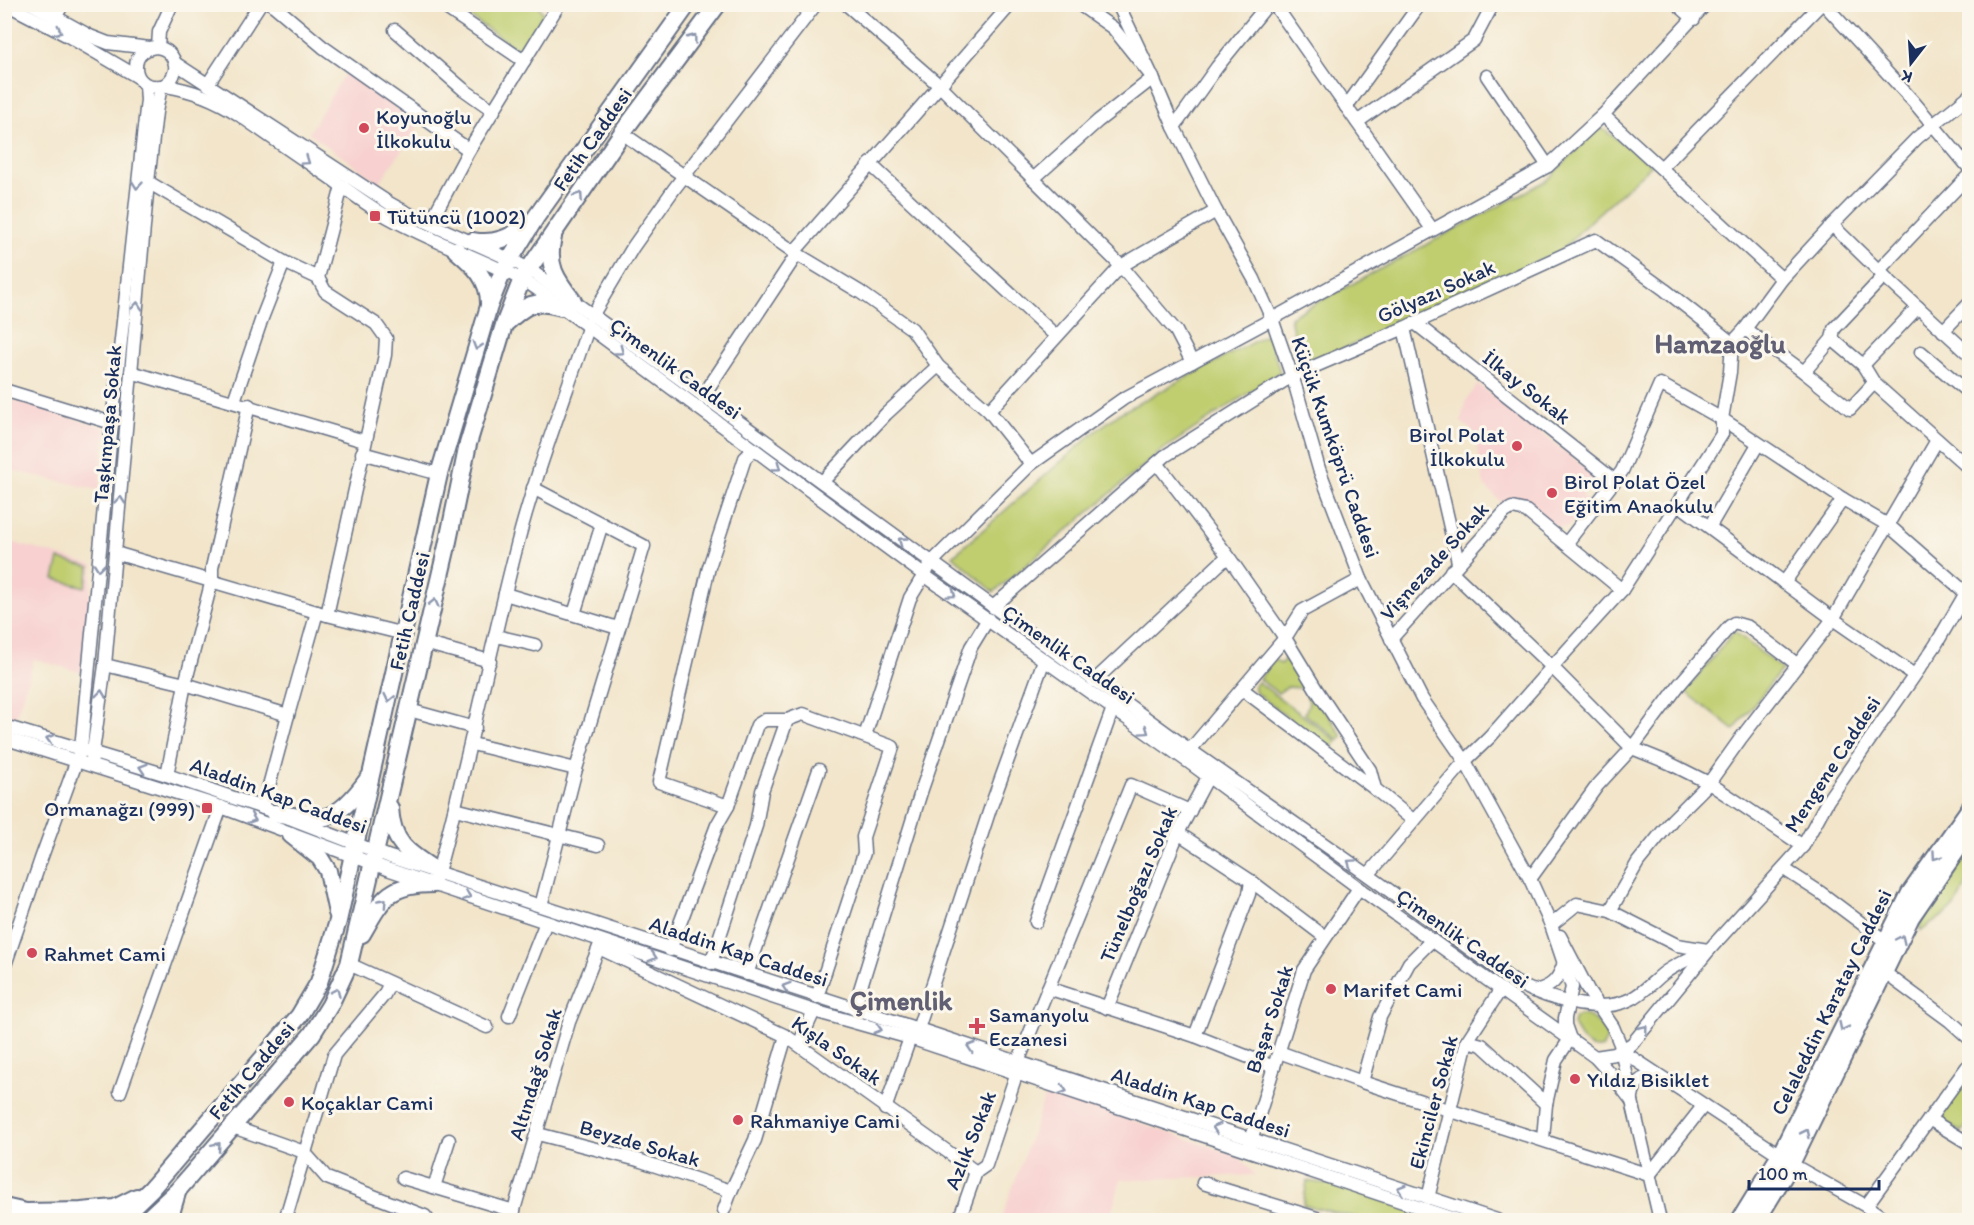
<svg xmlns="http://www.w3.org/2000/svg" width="1974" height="1225" font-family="Itim,sans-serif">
<rect width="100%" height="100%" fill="#fbf7ec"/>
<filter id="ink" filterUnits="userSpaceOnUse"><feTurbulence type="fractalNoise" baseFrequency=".0167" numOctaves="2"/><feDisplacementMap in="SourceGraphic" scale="12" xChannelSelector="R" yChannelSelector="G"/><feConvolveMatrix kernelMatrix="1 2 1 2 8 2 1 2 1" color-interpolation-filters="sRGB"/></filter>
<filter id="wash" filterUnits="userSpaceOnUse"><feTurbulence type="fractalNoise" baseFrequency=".008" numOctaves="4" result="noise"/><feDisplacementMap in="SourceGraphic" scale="24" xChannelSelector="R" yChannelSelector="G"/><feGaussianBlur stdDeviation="1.35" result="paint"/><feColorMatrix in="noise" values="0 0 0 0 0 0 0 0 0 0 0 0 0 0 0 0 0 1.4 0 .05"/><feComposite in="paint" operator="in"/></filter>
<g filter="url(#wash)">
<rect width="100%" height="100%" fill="#f2e5ca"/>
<g fill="#f7d0cf">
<path d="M346,71L420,124L379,183L309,133Z"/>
<path d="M1478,384L1600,479L1602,483L1600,487L1593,482L1582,496L1588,501L1568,527H1560L1547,521L1520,500L1503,504L1484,485L1474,432L1461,422L1465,402Z"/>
<path d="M4,397L106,428L99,490L5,469Z"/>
<path d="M4,540L93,565L83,673L34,659L15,720L5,717Z"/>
<path d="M1047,1091L1238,1156L1255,1175L1121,1180L1109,1220H1001Z"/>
</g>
<g fill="#c0ce70" stroke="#6e7e67" stroke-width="1.5">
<path d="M453,5H538L543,13C538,28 534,39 522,50L514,47Z"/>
<path d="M1600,127L1652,165L1590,221L1561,251L1314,362L1298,355L1290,317L1546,181Z"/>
<path d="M1264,336L1270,339L1280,372L1161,451L994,592L953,556L1096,431L1120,413Z"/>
<path d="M59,559L90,567L85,587L54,579Z"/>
<path d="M1734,631L1782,669L1734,730L1686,692Z"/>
<path d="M1289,653L1307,680L1302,688L1287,687L1278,693L1259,679L1274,659L1281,664Z"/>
<path d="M1258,682L1337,741L1331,750L1256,693L1254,686Z"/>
<path d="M1308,683L1342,736L1339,740L1305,714L1309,702L1304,689Z"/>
<path d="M1969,851V880L1954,908L1921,931L1919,926Z"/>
<path d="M1580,1015C1592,1015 1605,1027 1607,1038L1603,1047C1587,1052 1579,1036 1573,1025L1575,1017Z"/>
<path d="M1969,1078V1121L1961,1132L1938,1119Z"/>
<path d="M1307,1181L1351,1187L1439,1215L1437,1220H1367L1303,1205Z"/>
</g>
</g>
<g filter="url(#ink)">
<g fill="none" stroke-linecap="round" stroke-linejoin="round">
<g stroke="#666f84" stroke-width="15">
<g id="minor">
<path d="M6,4L68,36L138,77"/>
<path d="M32,4L90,36L108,43L150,48"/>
<path d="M272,4L323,47L469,150"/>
<path d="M440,4L524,61"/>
<path d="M846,4L940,86L1121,266L1176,331L1192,362"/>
<path d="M1118,4L1153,78L1174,127L1216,211L1254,279L1272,319L1295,385L1319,469L1361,579L1422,699L1465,761L1530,879L1551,925L1572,987L1565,1018V1025L1570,1039L1556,1060L1546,1104L1482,1045L1467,1041"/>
<path d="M1274,4L1432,229"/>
<path d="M1677,4L1694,19"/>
<path d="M1824,4L1913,101L1970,169"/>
<path d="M55,17L63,4"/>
<path d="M395,30L463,89L494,111"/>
<path d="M158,47L159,32L172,4"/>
<path d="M175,63L389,203C434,229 484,245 529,269L1190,750L1368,875L1515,982C1545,998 1598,1016 1631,999C1643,993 1653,982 1664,973C1678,963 1693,957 1709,950"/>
<path d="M1487,76L1548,166"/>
<path d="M208,84L260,4"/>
<path d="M163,86C191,69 165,35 143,52C133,60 134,76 144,83C152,89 158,85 166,86C191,90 217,100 238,114C269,136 300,157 332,179C350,192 368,206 388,217C431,241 477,257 521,279C531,284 541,292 551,299L924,575L1190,763L1359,888L1595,1057L1615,1079L1632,1101"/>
<path d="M1346,107L1420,4"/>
<path d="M1603,115L1782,279"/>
<path d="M1357,122L1474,40L1493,4"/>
<path d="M1174,127L1217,67L1268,4"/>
<path d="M622,133L797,254L860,292L912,329L938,366L989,411L1031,464"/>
<path d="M870,164L1056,336"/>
<path d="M1661,168L1821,4"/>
<path d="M1033,179L1098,121L1153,78L1113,28L1079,4"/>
<path d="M148,182L284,262L318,278L325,291L376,324L386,338L385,355L327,615"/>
<path d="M430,223L469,150L559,4"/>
<path d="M1832,225L1884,276L1970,355"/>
<path d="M794,252L1011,4"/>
<path d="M1879,270L1970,174"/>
<path d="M318,278L342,186"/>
<path d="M592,316L633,247L674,189L816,4"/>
<path d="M1415,323L1615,481"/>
<path d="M1404,328L1458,562"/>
<path d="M1745,329L1804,372L1850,409L1874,383"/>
<path d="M1943,331L1970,303"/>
<path d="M1832,339L1863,365L1918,307"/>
<path d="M1732,343L1745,329L1782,279L1832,225L1917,138L1970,95"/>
<path d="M1921,352L1970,394"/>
<path d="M1863,365L1874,383L1970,469"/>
<path d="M131,372L364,441"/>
<path d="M1804,372L1832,339L1834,329L1884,276"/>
<path d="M4,390L112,423"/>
<path d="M703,396L797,254"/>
<path d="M234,401L262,318L284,262"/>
<path d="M989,411L1121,266L1216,211"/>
<path d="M362,453L439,474"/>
<path d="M1157,463L1228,556L1285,638L1316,689L1370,770L1375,789L1414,821"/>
<path d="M822,482L886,414L938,366"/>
<path d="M533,488L644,546L576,769L541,906"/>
<path d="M1678,504L1833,619L1914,675"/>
<path d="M1710,526L1758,444"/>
<path d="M1566,544L1622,471L1660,384L1722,419L1843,499L1888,525L1966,593"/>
<path d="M115,553L327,615L404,634"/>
<path d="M1784,583L1843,499"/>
<path d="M505,594L618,628"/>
<path d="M993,607L1165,456L1292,376L1404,328L1596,240L1665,290L1732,343L1730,372L1722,419V434L1622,590L1552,667L1632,748L1669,763L1709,783L1803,846"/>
<path d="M574,614L602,524"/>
<path d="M496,636L535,645"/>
<path d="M1391,639L1505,512L1512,508L1526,511L1622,590"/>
<path d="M424,643L490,661"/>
<path d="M105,665L185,684L288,715L317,612"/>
<path d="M1094,681L1228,556"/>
<path d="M1242,689L1375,789"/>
<path d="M409,710L475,728"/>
<path d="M4,726L167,775L263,808L390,857L918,1029L1497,1220"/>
<path d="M865,736L910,598L932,562L1031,464L1123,399L1272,319L1548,166L1603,115L1706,4"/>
<path d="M4,738L221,807L390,870L546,922L814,1011L910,1038L1457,1220"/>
<path d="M472,744L576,769"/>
<path d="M1190,750L1285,638L1302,611L1361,579"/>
<path d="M92,759L105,665L148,182L156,112L161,86"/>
<path d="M167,775L185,684L212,580V568L249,405"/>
<path d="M728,806L659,782L709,567L745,458L754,449"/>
<path d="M263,808L288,715"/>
<path d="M455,809L598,845"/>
<path d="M1178,833L1251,881L1325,937"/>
<path d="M1784,869L1821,893L1885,941"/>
<path d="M438,872C467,767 488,659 515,553C534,477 563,403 588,328"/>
<path d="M1368,875L1465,761L1490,737L1552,667L1451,571"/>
<path d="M1530,879L1597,786L1632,748L1679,685L1730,626L1734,623L1748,627L1798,665"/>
<path d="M1610,911L1638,862L1672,820L1709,783L1741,738L1833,619L1937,440"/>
<path d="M1036,922L1113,708"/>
<path d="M1551,925L1577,904L1610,911L1677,945L1708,950"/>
<path d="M1560,936L1588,990L1613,1027L1620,1044L1632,1101L1660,1220"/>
<path d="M599,948L786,1036L976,1172"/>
<path d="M670,950L717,825L728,806L757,725L765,720H787L803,714L893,747L863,837L864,853L817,997"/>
<path d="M711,963L756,826L762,791L787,720"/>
<path d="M349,964L487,1027"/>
<path d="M4,968L41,859L81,749L112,423L147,100L146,85"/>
<path d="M1885,973L1950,1021L1970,1039"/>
<path d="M747,974L819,770"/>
<path d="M1048,988L1195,1036L1274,1067"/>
<path d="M1533,991C1551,988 1559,980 1564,962"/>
<path d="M1107,1008L1178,833L1208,777"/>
<path d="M854,1009L921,792L971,647L988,619"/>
<path d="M509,1016L546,922"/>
<path d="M918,1029L990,809L1044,660"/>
<path d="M1195,1036L1249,894L1251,881"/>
<path d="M799,1044L814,1011"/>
<path d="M1622,1051L1780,1155"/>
<path d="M1279,1052L1362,1082L1649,1175L1704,1105"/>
<path d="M1595,1057L1615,1054L1632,1044L1709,950L1803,846L1828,800L1935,646L1970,586"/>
<path d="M1018,1062L1131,785L1190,811"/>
<path d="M1362,1082L1380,1017L1409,963L1432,940"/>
<path d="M120,1092L221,807"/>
<path d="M1632,1097C1634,1083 1642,1076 1656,1075"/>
<path d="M885,1109L910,1038"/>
<path d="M1929,1119L1970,1144"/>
<path d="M233,1127L304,1152L327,1178L425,1216L428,1220"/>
<path d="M538,1134L638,1160L731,1191"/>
<path d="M1543,1139L1546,1104"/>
<path d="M1249,1147L1304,970L1359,888"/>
<path d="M1791,1164L1866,1206L1886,1220"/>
<path d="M403,1178L514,1211"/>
<path d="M1203,1183L1323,1220"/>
<path d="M434,1187L449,1140"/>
<path d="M1428,1198L1467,1041L1501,989"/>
<path d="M1866,1206L1970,1063"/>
<path d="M724,1210L731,1191L755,1140L786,1036"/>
<path d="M285,1220L334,1055L384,995L390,983"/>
<path d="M511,1220L569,1022L601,942"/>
<path d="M959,1220L976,1172L986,1165L1016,1075"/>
</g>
</g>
<g stroke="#666f84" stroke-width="20">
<g id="major">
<path d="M553,237C546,265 556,279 573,301"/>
<path d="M473,241C494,245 510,238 527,225"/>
<path d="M456,250C474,265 490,280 489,305"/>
<path d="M507,322C527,304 534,299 561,307"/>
<path d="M390,808C392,845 410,854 438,872"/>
<path d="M274,813C289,815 310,821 326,817C343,812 358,793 368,779"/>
<path d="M291,835L320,858L328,871L337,913"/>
<path d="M362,934C383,897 389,884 434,884"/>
<path d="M4,1207L26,1212L81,1211L115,1208L137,1197"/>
<path d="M119,1220L151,1189L299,1016L319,982L338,921L439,474L489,306L503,271L536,217L688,4"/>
<path d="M146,1220L178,1190L312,1034L330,1005L349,964L447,546L468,444L504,325L522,279L622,133L718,4"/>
<path d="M169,1220L177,1193"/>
<path d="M1740,1220L1780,1155L1910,893L1970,808"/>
<path d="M1757,1220L1791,1164L1911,917L1970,831"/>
</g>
</g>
<use href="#minor" stroke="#fff" stroke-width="12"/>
<use href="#major" stroke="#fff" stroke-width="16"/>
<path stroke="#1b2f5e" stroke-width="1.5" d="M4,1220H5"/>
</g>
<defs><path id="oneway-chevron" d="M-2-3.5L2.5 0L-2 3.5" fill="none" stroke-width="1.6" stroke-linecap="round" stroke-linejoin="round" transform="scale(1.5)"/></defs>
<g stroke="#8d97ae">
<use href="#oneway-chevron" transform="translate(58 31) rotate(27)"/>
<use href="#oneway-chevron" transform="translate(693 38) rotate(-53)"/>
<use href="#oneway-chevron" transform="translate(306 161) rotate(35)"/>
<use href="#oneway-chevron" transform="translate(137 185) rotate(96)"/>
<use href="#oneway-chevron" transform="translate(579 196) rotate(-56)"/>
<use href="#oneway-chevron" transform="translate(137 306) rotate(-85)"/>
<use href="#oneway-chevron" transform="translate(477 346) rotate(107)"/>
<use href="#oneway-chevron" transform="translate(620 351) rotate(36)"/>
<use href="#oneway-chevron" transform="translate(777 467) rotate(36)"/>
<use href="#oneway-chevron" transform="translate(120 500) rotate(-85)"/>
<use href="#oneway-chevron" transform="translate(902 541) rotate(-144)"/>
<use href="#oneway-chevron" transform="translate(99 567) rotate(96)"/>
<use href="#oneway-chevron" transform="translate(952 594) rotate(35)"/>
<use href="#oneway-chevron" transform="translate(434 603) rotate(-77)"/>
<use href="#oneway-chevron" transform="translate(101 694) rotate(-83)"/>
<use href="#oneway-chevron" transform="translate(389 698) rotate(103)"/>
<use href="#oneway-chevron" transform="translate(1145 731) rotate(35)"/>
<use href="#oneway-chevron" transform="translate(50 739) rotate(-164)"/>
<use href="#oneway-chevron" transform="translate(143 768) rotate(-162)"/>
<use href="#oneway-chevron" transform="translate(252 819) rotate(21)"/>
<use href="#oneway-chevron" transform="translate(1936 856) rotate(125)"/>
<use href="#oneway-chevron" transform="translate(1351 863) rotate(-145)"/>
<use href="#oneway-chevron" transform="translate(467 896) rotate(19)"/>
<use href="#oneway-chevron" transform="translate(383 902) rotate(-47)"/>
<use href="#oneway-chevron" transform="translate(1901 939) rotate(-65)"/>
<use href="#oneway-chevron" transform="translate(653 957) rotate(18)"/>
<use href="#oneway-chevron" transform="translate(786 987) rotate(-162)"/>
<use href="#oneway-chevron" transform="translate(336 992) rotate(-65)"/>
<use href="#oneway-chevron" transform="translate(1843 1027) rotate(116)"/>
<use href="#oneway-chevron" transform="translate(878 1029) rotate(16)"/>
<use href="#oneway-chevron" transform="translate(1644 1029) rotate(-51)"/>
<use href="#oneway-chevron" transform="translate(971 1047) rotate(-162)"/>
<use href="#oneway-chevron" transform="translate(1063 1090) rotate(18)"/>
<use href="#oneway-chevron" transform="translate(1216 1128) rotate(-162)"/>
<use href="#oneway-chevron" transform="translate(1806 1133) rotate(-64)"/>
<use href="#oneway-chevron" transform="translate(217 1146) rotate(-49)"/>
<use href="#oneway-chevron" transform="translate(1401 1189) rotate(-162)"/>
</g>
</g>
<g fill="#d1495b" stroke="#fbf7ec" stroke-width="2">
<circle cx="364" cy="128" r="6"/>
<rect x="369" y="210" width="12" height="12" rx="3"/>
<circle cx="1517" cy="446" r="6"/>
<circle cx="1552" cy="493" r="6"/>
<rect x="201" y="802" width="12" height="12" rx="3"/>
<circle cx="32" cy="953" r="6"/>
<circle cx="1331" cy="989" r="6"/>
<path d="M974 1017h6v6h6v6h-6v6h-6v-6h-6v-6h6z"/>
<circle cx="1575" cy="1079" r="6"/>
<circle cx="289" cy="1102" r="6"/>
<circle cx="738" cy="1120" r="6"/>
</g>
<g text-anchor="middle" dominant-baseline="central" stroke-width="6" stroke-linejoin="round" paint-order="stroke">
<g font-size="21" fill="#1b2f5e" stroke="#fbf7ec" text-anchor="start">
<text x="376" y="116">Koyunoğlu<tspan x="376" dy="24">İlkokulu</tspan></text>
<text x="387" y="216">Tütüncü (1002)</text>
<text x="1505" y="434" text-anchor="end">Birol Polat<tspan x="1505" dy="24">İlkokulu</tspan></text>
<text x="1564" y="481">Birol Polat Özel<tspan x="1564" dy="24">Eğitim Anaokulu</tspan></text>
<text x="195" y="808" text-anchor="end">Ormanağzı (999)</text>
<text x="44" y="953">Rahmet Cami</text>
<text x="1343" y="989">Marifet Cami</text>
<text x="989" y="1014">Samanyolu<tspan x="989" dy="24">Eczanesi</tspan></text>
<text x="1587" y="1079">Yıldız Bisiklet</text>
<text x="301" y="1102">Koçaklar Cami</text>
<text x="750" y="1120">Rahmaniye Cami</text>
</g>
<g font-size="21" fill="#1b2f5e" stroke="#fbf7ec">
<text transform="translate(592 139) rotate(-55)">Fetih Caddesi</text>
<text transform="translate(1436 291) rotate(-24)">Gölyazı Sokak</text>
<text transform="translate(676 368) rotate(36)">Çimenlik Caddesi</text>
<text transform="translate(1527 387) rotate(38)">İlkay Sokak</text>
<text transform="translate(107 424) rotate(-85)">Taşkınpaşa Sokak</text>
<text transform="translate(1336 447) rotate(71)">Küçük Kumköprü Caddesi</text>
<text transform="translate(1434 561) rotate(-48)">Vişnezade Sokak</text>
<text transform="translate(409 611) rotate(-77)">Fetih Caddesi</text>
<text transform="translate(1069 654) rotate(35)">Çimenlik Caddesi</text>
<text transform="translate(1832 764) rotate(-57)">Mengene Caddesi</text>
<text transform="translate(279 795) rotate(20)">Aladdin Kap Caddesi</text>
<text transform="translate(1138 884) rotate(-67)">Tünelboğazı Sokak</text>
<text transform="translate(1463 938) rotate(35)">Çimenlik Caddesi</text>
<text transform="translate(739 951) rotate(18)">Aladdin Kap Caddesi</text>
<text transform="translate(1831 1002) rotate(-64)">Celaleddin Karatay Caddesi</text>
<text transform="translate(1269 1019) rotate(-72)">Başar Sokak</text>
<text transform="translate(837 1050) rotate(35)">Kışla Sokak</text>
<text transform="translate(251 1070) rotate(-50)">Fetih Caddesi</text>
<text transform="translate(535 1074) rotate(-73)">Altındağ Sokak</text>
<text transform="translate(1201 1102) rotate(18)">Aladdin Kap Caddesi</text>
<text transform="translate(1433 1102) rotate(-75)">Ekinciler Sokak</text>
<text transform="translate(970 1140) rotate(-68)">Azlık Sokak</text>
<text transform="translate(640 1143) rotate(16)">Beyzde Sokak</text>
</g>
<g font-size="27" font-weight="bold" fill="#605f74" stroke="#fbf7ec">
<text x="1720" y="343">Hamzaoğlu</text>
<text x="901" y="1000">Çimenlik</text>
</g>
</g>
<rect width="1974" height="1225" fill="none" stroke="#fbf7ec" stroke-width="24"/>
<g transform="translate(1911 63) rotate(197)" stroke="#fbf7ec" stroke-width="4.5" paint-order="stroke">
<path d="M0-4.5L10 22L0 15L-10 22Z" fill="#1b2f5e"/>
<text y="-9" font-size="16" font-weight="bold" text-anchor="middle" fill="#1b2f5e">K</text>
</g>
<path d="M1749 1180v9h130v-9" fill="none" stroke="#1b2f5e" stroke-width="3"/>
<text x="1758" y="1180" font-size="18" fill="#1b2f5e" stroke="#fbf7ec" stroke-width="4.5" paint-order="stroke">100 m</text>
</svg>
